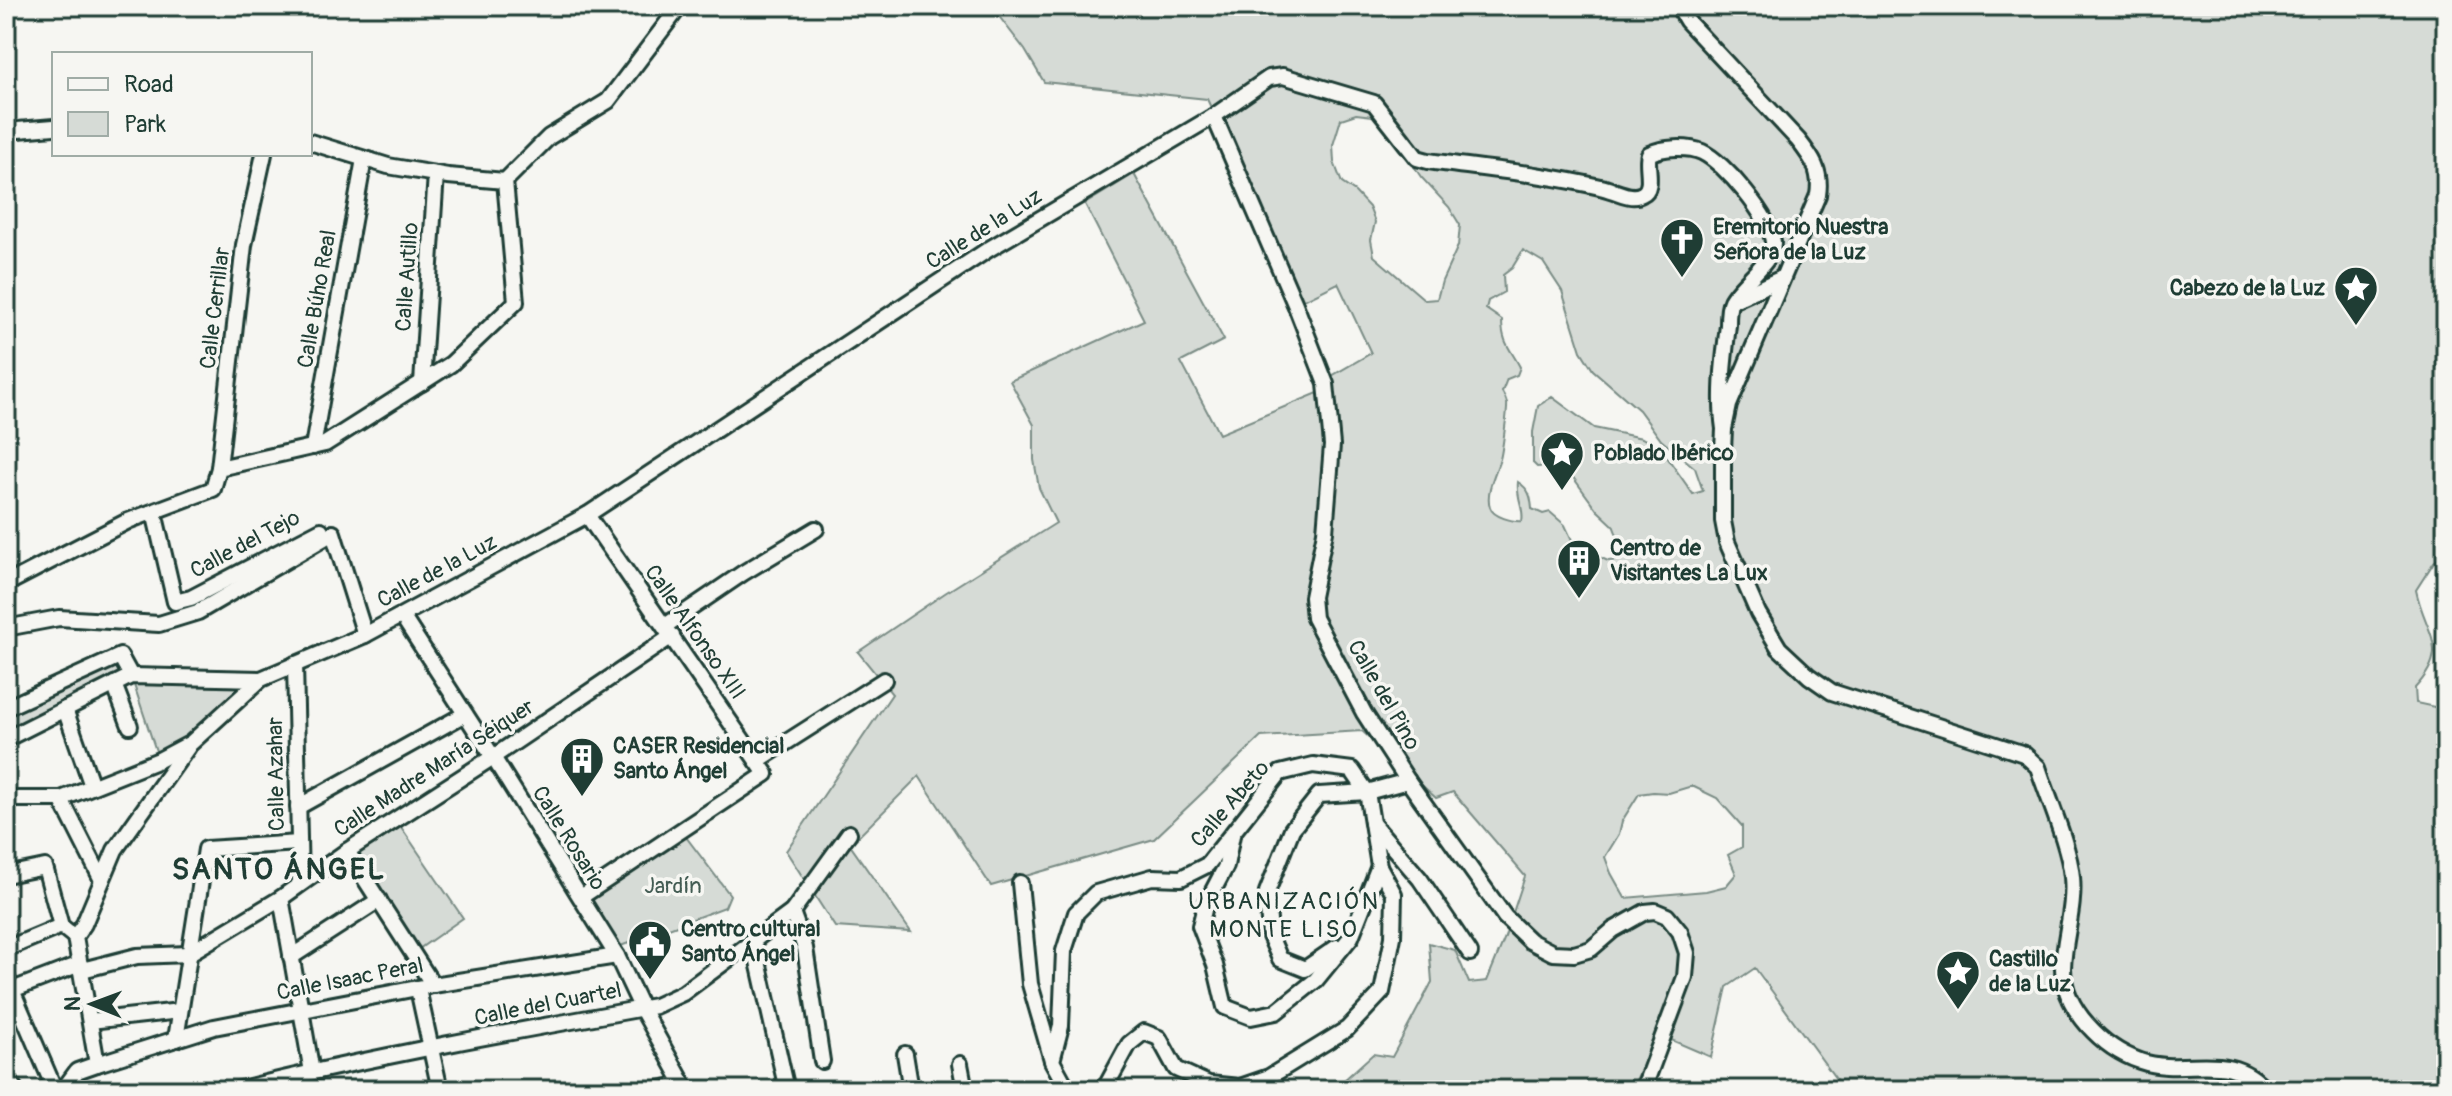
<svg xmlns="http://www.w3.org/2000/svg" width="2452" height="1096" font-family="Pangolin,sans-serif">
<rect width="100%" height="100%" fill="#f6f6f2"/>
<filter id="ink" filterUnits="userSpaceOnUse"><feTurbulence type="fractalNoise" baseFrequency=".0125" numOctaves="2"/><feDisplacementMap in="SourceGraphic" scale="16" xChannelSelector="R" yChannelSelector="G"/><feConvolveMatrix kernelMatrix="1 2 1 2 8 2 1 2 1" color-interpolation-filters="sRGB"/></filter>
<g filter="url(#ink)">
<g fill="#d6dbd6" stroke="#7a8c85" stroke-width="2" fill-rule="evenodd">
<path d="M991,6H2446V553L2434,562L2416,590C2425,634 2452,648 2415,688L2416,703L2439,708L2446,706V1090H1844L1755,968L1727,987L1711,1057L1667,1038L1653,1046L1631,1090H1346L1343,1081L1373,1054L1392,1057L1432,982L1429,943L1455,950L1469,983L1487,981L1505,937L1525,876L1453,792L1436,798L1362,731L1261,737L1154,839L991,886L919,776L850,845L911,932L835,927L786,851L892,694L858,652L945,593L1056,523L1039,488L1034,460V425L1010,381L1144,320L1085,204L1134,174L1224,340L1181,362L1219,434L1323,391L1330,377L1371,353L1338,283L1300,302L1207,99L1044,82L1025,50ZM1356,114L1373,116L1387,126L1421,177L1449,207L1460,225L1458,246L1442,281L1437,299L1425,300L1374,256L1371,240L1375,222L1369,207L1355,192L1342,183L1334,162L1333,145L1341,119ZM1523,250L1543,262L1562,291L1581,351L1593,370L1639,410L1661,440L1695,468L1703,491L1693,494L1662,450L1642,438L1594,428L1552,397L1538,406L1533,432V463L1537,467L1564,465L1597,510L1613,525L1622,548L1619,560L1608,561L1579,548L1572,540L1565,525L1550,512L1543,514L1532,509C1531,496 1529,489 1518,482C1516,498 1525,510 1522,521C1513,522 1493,517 1490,507C1485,492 1496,472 1500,459C1502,453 1508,408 1507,403C1506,398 1504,395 1502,392L1507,379L1517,375L1520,367C1510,348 1502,343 1502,320L1486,309L1488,301L1504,292L1503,275L1512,268ZM1692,786L1717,798L1742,826V847L1728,855L1736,874L1726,886L1706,891L1625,898L1611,873L1605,857L1619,834L1622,821L1639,794L1653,792L1669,793Z"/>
<path d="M120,656L131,676L261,679L159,760L131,676L6,739V708Z"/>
<path d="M401,827L463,918L416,951L355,854Z"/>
<path d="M683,833L730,895L725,907L618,947L589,895Z"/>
</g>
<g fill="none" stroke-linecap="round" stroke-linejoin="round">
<g stroke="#1f3d34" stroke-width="20">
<g id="minor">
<path d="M1678,6L1687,21L1798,140C1812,158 1822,171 1818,195L1729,405L1724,429L1723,450V521L1727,542L1758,613L1779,648L1809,676L1832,692L2024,754L2038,767C2048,798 2069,845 2072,877C2075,908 2064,937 2063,968C2063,1009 2103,1048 2140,1061C2186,1077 2228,1047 2266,1090"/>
<path d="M1214,116L1295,304L1326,384L1332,445L1325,532L1312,597L1314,618L1364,713L1408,781L1505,917L1530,941L1553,953L1574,954L1591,949L1613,930L1645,912L1655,911L1667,916L1680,932L1687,953L1685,977L1643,1090"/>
<path d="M6,131L54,127"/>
<path d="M310,142L388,166L448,176L505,181"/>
<path d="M505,181L549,137L608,101L680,6"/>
<path d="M1734,300L1782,278"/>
<path d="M422,383L436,174"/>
<path d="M313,447L364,159"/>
<path d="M219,468L244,245L264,154"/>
<path d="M154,512L175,602L191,598L321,530"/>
<path d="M6,584L128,521L213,489L219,468L325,444L451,364L516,302L505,181"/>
<path d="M402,616L493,757L617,956L642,1009L687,1090"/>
<path d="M665,626L743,573L816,529"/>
<path d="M6,628L59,618L159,624L198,612L333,533L365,635"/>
<path d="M295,664L300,882"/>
<path d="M114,684L130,726"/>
<path d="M6,708L120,656L131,676"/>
<path d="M65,709L92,786"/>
<path d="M6,739L131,676L261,679"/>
<path d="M757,761L884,680"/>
<path d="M6,799H61L159,760L191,743L261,679L365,635L587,515L989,249L1214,116L1269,78L1283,76L1374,103L1417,158L1428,161C1486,169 1544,174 1600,187C1613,189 1630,201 1642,194C1655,188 1645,165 1649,154C1663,147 1688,146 1702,152C1724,162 1771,218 1773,242C1774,262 1739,284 1731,301C1728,307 1728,318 1728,325C1724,359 1719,395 1724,429"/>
<path d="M61,799L102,880"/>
<path d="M298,807L465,714"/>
<path d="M1372,823L1420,879L1470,953"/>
<path d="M1232,835L1226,866L1205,906L1200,926L1215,965L1225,1007L1251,1017L1276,1012L1316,980L1351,937L1379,866"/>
<path d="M347,851L433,985"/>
<path d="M6,875L45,867L61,926L75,937"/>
<path d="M1020,883L1030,984L1052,1060"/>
<path d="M581,897L766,774L587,515"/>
<path d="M281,898L312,1072"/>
<path d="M792,912L805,948L822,1061"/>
<path d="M753,939L787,1090"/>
<path d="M1337,947L1305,969L1280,959L1270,936L1267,892L1292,829L1319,795L1367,792L1408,781"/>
<path d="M6,949L61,926"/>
<path d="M291,957L379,900"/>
<path d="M82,970L137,956L188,954L281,898L347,851L493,757L672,636"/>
<path d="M6,976L55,1090"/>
<path d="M418,989L440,1090"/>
<path d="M12,990L80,964"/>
<path d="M90,1021L180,1011"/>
<path d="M176,1039L206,849L299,843"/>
<path d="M905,1054L911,1090"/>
<path d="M97,1064L214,1027L433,985L617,956"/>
<path d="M960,1064L965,1090"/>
<path d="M63,1090L77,1071L97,1064L75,937L84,924L115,850L188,747"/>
<path d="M237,1090C375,1056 515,1031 655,1006L683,993L792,912L849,833"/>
<path d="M654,1090L684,1084"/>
<path d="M1068,1090L1052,1061L1061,1026L1064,951L1076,913L1096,893L1152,877L1181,878L1207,865L1280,773L1313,765L1352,770L1367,792L1379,866L1394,894L1393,937L1382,992L1347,1029L1269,1077L1240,1087L1209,1084L1176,1069L1159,1038L1144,1032L1129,1044L1104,1090"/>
</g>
</g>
<g stroke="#1f3d34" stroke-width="24">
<path id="major" d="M6,1080L13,1090"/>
</g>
<use href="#minor" stroke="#f6f6f2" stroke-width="14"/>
<use href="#major" stroke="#f6f6f2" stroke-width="18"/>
</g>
</g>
<defs>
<g id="church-pin" transform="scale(2.3)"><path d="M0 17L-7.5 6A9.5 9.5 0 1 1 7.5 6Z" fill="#1f3d34" stroke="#f6f6f2"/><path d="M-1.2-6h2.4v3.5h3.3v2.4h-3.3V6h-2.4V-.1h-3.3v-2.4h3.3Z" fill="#fff"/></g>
<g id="sight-pin" transform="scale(2.3)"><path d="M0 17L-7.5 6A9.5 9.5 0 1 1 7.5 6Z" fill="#1f3d34" stroke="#f6f6f2"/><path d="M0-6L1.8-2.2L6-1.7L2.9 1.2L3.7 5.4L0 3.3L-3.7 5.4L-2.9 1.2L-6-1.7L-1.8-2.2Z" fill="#fff"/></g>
<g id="building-pin" transform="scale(2.3)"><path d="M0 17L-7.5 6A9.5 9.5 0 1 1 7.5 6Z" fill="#1f3d34" stroke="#f6f6f2"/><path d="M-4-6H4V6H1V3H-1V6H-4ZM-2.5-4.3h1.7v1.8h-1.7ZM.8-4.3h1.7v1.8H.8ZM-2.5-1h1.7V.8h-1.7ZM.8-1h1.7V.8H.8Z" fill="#fff"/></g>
<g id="civic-pin" transform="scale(2.3)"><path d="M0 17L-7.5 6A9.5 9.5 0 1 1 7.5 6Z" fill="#1f3d34" stroke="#f6f6f2"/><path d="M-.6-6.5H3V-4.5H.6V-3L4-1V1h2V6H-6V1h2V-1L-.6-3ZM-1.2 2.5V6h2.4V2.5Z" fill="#fff"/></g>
</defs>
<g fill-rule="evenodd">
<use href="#church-pin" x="1682" y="240"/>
<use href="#sight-pin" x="2356" y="288"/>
<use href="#sight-pin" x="1562" y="453"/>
<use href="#building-pin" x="1579" y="561"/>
<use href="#building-pin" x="582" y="759"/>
<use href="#civic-pin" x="650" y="942"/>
<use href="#sight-pin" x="1958" y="972"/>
</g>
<g text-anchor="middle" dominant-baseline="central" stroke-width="7" stroke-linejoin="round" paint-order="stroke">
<g font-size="22" font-weight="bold" fill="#1f3d34" stroke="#f6f6f2" text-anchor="start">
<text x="1713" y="227">Eremitorio Nuestra<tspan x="1713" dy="25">Señora de la Luz</tspan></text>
<text x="2325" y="288" text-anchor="end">Cabezo de la Luz</text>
<text x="1593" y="453">Poblado Ibérico</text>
<text x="1610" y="548">Centro de<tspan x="1610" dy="25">Visitantes La Lux</tspan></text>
<text x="613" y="746">CASER Residencial<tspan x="613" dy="25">Santo Ángel</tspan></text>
<text x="681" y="929">Centro cultural<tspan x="681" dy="25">Santo Ángel</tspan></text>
<text x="1989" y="959">Castillo<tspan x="1989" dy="25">de la Luz</tspan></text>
</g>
<g font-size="22" fill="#1f3d34" stroke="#f6f6f2">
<text transform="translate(984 229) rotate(-32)">Calle de la Luz</text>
<text transform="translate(407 277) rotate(-86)">Calle Autillo</text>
<text transform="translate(317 299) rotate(-80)">Calle Búho Real</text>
<text transform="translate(215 308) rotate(-83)">Calle Cerrillar</text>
<text transform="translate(245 544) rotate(-28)">Calle del Tejo</text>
<text transform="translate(437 571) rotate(-28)">Calle de la Luz</text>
<text transform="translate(695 632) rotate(55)">Calle Alfonso XIII</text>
<text transform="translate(1384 695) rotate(60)">Calle del Pino</text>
<text transform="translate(434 768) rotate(-33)">Calle Madre María Séiquer</text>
<text transform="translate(276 774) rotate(-91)">Calle Azahar</text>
<text transform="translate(1230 804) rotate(-49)">Calle Abeto</text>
<text transform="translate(569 838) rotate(58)">Calle Rosario</text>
<text transform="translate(350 979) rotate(-11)">Calle Isaac Peral</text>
<text transform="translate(548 1004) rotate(-11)">Calle del Cuartel</text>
</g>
<g font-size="22" fill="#445d54" stroke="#f6f6f2">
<text x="673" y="886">Jardín</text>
</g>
<g font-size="24" letter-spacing="2" fill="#1f3d34" stroke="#f6f6f2">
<text x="1284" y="901">URBANIZACIÓN<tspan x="1284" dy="28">MONTE LISO</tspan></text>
</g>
<g font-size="30" font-weight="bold" letter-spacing="2" fill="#1f3d34" stroke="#f6f6f2">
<text x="279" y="869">SANTO ÁNGEL</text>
</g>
</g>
<rect width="2452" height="1096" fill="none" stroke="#f6f6f2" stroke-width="32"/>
<rect x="16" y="16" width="2420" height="1064" fill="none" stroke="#1f3d34" stroke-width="3" filter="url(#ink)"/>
<rect x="52" y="52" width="260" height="104" fill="#f6f6f2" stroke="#a0aca6" stroke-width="2"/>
<rect x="68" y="78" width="40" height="12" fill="#f6f6f2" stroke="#a0aca6" stroke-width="2"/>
<text x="124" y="92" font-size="24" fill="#1f3d34">Road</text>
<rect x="68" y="112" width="40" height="24" fill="#d6dbd6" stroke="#a0aca6" stroke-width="2"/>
<text x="124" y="132" font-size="24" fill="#1f3d34">Park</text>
<g transform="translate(92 1004) rotate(271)" stroke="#f6f6f2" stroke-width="6" paint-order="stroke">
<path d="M0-6L14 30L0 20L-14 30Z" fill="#1f3d34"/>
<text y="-12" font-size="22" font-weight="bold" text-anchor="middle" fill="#1f3d34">N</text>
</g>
</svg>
